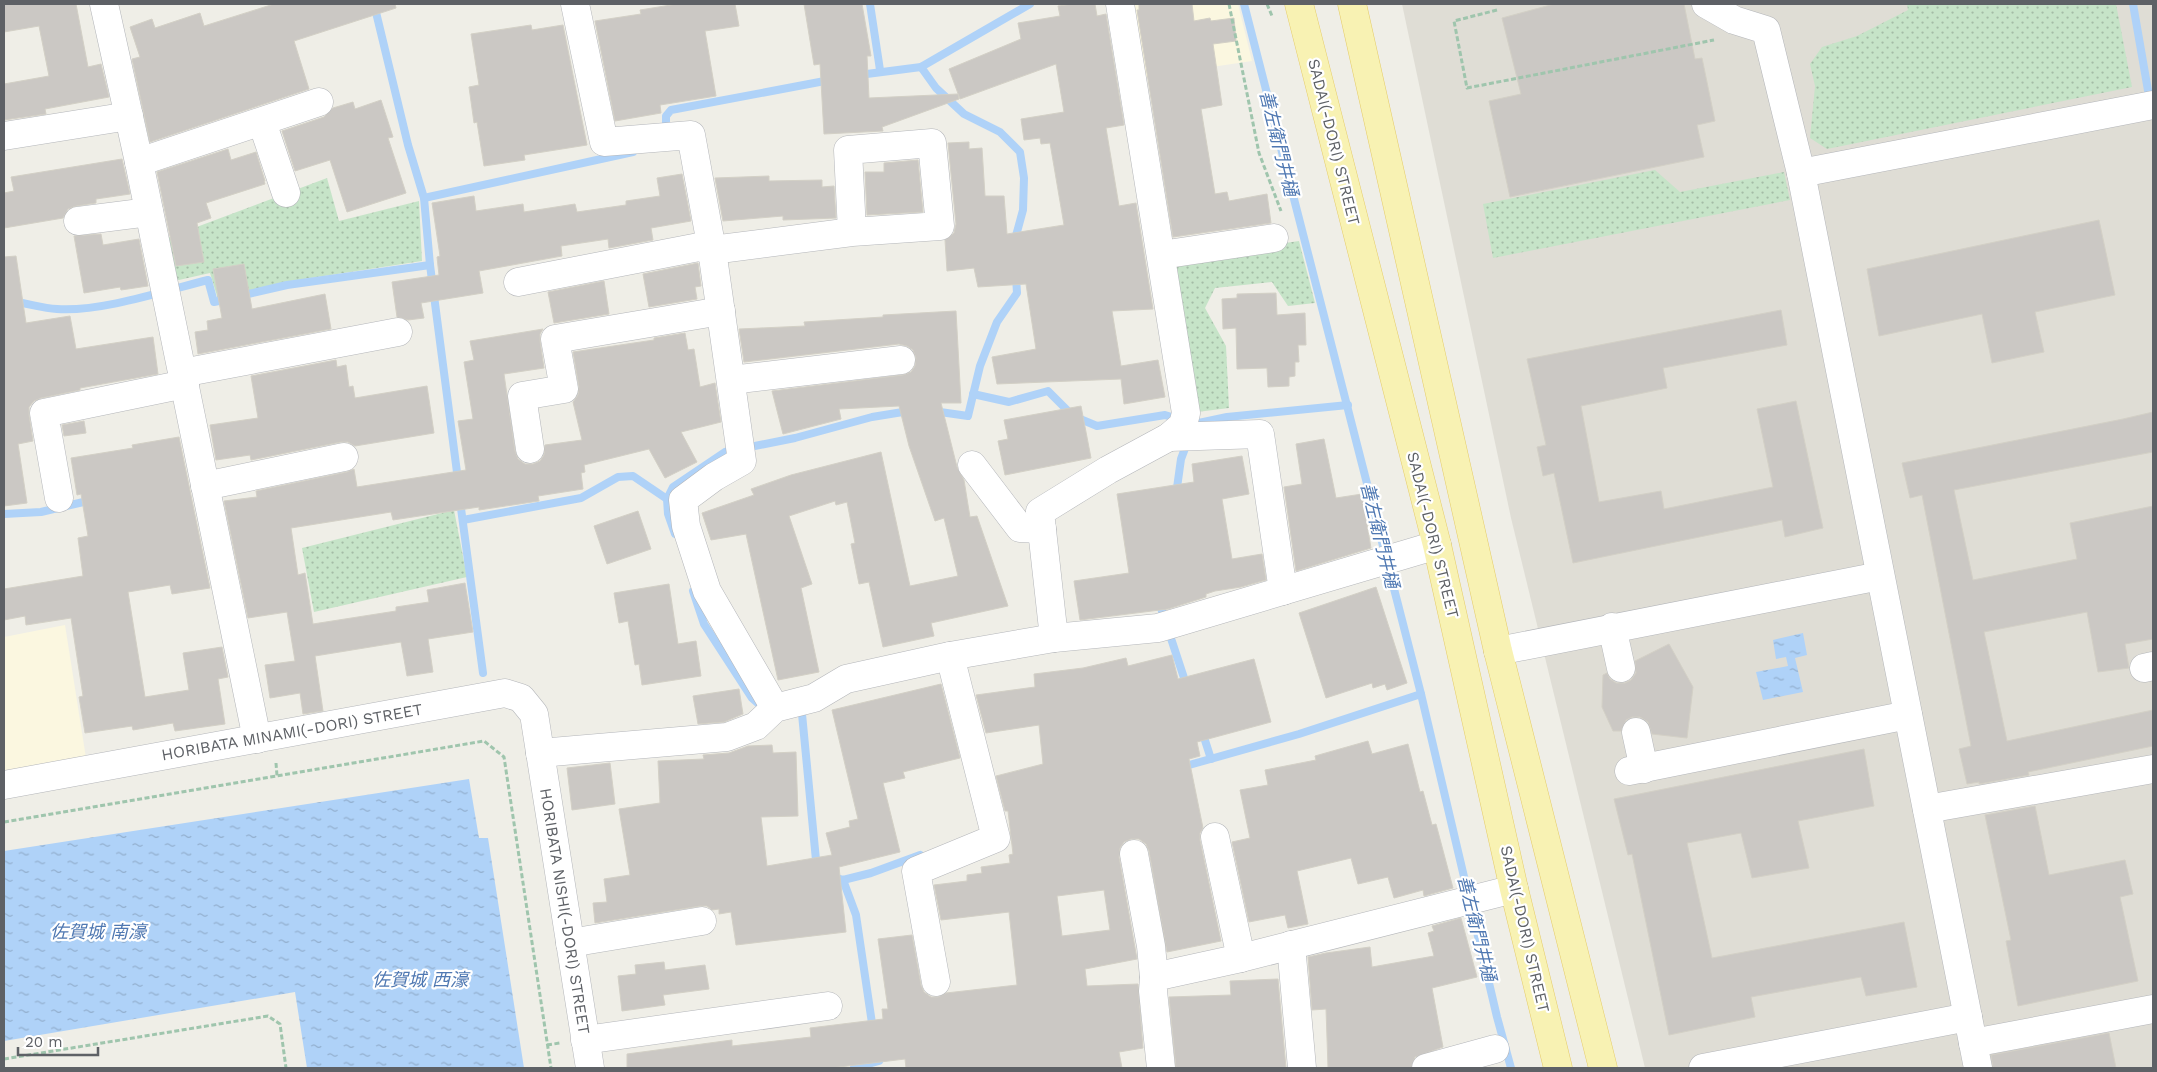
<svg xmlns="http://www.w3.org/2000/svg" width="2157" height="1072" font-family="'Work Sans','Noto Sans JP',sans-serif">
<defs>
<pattern id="grass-dots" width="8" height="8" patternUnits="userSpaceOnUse" patternTransform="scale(1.25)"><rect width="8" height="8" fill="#c6e4c8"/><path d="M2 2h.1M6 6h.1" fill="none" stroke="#a4bca6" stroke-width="1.8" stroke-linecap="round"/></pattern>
<pattern id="water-ripples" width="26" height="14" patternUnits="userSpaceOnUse" patternTransform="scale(1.25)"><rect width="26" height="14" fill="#afd2f8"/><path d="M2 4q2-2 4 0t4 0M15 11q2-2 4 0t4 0" fill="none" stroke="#92aecd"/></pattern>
</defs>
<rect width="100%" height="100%" fill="#efeee7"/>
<g fill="#fbf7e0">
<path d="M1127,4H1238L1252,61L1138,78Z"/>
<path d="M65,625L86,758L4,773V637Z"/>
</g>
<path fill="#dfddd5" d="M1402,4H2153V1068H1645L1511,518Z"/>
<g fill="url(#grass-dots)">
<path d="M1907,4H2116L2132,87L1827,149L1810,138L1815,86L1810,64L1822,47L1857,36L1908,10Z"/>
<path d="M1655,170L1680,192L1784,172L1790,200L1493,258L1483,204Z"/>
<path d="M327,178L339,221L419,201L422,261L285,282L218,299L210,273L170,282L162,240Z"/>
<path d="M1299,241L1315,303L1288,306L1272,282L1215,288L1205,308L1226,346L1229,408L1197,412L1171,260Z"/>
<path d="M454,510L467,577L314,612L302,548Z"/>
</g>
<g fill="url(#water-ripples)">
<path d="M1803,633L1807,655L1795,658L1803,692L1763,700L1756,672L1788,666L1786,657L1776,659L1773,640Z"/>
<path d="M469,779L479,838H488L524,1068H307L295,992L4,1041V851Z"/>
</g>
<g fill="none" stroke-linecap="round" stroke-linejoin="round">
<g stroke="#afd2f8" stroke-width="8">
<path d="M374,4L408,145L424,198"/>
<path d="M870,4L880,70"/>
<path d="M1244,4L1421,694L1497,1017L1511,1068"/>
<path d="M2133,4L2150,102"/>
<path d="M921,67L936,88L964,114L1000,132L1020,152L1024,178L1023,210L1014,243"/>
<path d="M859,75L921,67L1030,4"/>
<path d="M666,132V116L671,110L830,80"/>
<path d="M240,296L287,285L430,265"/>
<path d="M4,301C22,301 39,308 57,309C101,312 164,291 208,280L214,302L228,299"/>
<path d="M973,394L1009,402L1048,391L1073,416L1097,426L1165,415L1181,420"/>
<path d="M933,411L968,416L980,366L997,322L1017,293L1016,277"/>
<path d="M1194,424L1227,417L1348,405"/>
<path d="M458,480L430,265L424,198L633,152"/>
<path d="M1176,495L1181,459L1187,443"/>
<path d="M460,501L483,673"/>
<path d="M4,514L41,512L92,500"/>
<path d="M463,520L581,498L618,477L633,476L667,499"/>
<path d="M675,534L668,514L667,499L673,487L725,452L795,438L872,417L909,411"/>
<path d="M693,591L704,624L752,698L761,706"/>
<path d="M1160,600V605L1187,687"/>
<path d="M802,714L816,860L819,866"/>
<path d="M1202,731L1211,759"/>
<path d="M1182,767L1299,734L1421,694"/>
<path d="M831,876L843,880L871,873L920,855"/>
<path d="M843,880L856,915L873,1030"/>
<path d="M854,1068L879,1061"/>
</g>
</g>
<g fill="#cbc8c4" stroke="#d3d0c6" fill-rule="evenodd">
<path d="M4,4H76L88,67L101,64L109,97L45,109L46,114L4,120V84L49,76L39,26L4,32Z"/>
<path d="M274,4H395L396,8L294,41L309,89L150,142L132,59L140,57L130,27L152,19L155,28L200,13L204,26Z"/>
<path d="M677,4H735L739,26L705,31L716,96L660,105L661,113L615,121L595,21L641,14L640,10Z"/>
<path d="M804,4H862L871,56H867L869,98L958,94L959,99L882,127L883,131L824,134L820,64L814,65Z"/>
<path d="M1074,4H1095L1097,16L1106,14L1124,125L1106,128L1119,206L1136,203L1153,309L1112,311L1121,366L1158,360L1165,397L1124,404L1121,379L997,384L992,357L1036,349L1026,284L978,287L974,268L947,271L945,240L954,233L956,224L948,143L969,142V149L982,148L985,196H1004L1007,234L1064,225L1050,143L1041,144L1040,138L1024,140L1021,119L1064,112L1056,64L960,99L949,69L1021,39L1018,23L1060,16L1058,6Z"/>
<path d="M1139,4H1192L1194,21L1210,18L1211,21L1234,18L1236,41L1213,44L1222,105L1201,109L1215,194L1227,192L1229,201L1267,194L1271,223L1173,237L1137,10H1139Z"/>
<path d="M1554,4H1684L1695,59L1702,58L1715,121L1697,125L1704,157L1510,197L1489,101L1521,94L1502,18Z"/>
<path d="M531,25L532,30L563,25L587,145L524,155L525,160L484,166L477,122L474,123L469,87L479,85L471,34Z"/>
<path d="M381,100L393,137L388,138L406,193L347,212L330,160L295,171L282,131L324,117L333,108L353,102L355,109Z"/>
<path d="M228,149L231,160L256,152L265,181H264L265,184L206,203L211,218L197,223L204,262L176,266L157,172Z"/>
<path d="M122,159L130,194L96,199V203L76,206L68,209L63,218L4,228V193L14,191L11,177Z"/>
<path d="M918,160L923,212L867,215L865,172H884V163Z"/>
<path d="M682,174L691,221L651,228L653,240L609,248L608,239L561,246L562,256L479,271L483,293L421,303L424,318L408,320L397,317L392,282L439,275L437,257L440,256L432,203L474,196L476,211L523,204L524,212L575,204L577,212L626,205V201L660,196L657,178Z"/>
<path d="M769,176V181L822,180V187L834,186L836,218L783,220V216L723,221L715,178Z"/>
<path d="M2099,220L2115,295L2035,312L2044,352L1992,363L1982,314L1879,336L1867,269Z"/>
<path d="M101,234L103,245L139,239L148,286L121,290L120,287L84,293L74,236Z"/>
<path d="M16,256L26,323L70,316L76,349L153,337L158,374L80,388V390L41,398L34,401L29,407V415L33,441L18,444L27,503L4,506V257Z"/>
<path d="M698,263L701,286L695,287L697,299L649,307L643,274Z"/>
<path d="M244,264L252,309L325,294L331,329L198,354L195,332L208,330L207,321L222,318L213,269Z"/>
<path d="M604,281L609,314L554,323L548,292Z"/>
<path d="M1276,293L1277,315L1305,313L1306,345H1298L1299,362H1295V376L1289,377V386L1268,387L1267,368L1237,369L1236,328L1223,329L1222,299L1237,298V294Z"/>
<path d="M1781,310L1787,345L1663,368L1667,388L1581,406L1599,502L1661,491L1664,509L1773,487L1757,409L1796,401L1823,528L1785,537L1782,520L1573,563L1554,473L1543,476L1537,447L1546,445L1527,359Z"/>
<path d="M956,311L961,403H941L957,467L964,480L970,517L977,516L1008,606L931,623L934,636L883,647L869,582L859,584L851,544L855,543L847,502L836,505L835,501L789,516L812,584L801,588L819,672L778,680L746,534L711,540L702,513L754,495L751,489L791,475L881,452L910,586L958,576L944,518L935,521L909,446L899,406L839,409L841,419L783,434L772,391L903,375L911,372L915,366L916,358L913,350L907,346L899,344L744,362L739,329L805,326L804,322L883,317V315Z"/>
<path d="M543,329L540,334V341L544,368L504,374L515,451L518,459L525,464H533L540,461L544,455L545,445L582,440L573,402L578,395L579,387L573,352L654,340V338L685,333L688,350L694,349L700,387L715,383L721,422L681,432L697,462L665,478L649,449L584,465L585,472L581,473L583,489L538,496L539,501L479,510V507L393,520L391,512L291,528L298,575L305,573L313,624L396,611V607L429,602L427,590L465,583L473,632L428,639L433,672L407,676L401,642L315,656L323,711L303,714L300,693L270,698L265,665L295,661L287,612L248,618L224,501L257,497L256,491L347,472L354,469L357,487L466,470L458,421L473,419L464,362L474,360L470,341Z"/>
<path d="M336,360L337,367L346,365L349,387L353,386L355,398L427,386L434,433L355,446L348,442H341L251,460L250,455L216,460L210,425L258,418L251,376Z"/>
<path d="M1081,406L1091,458L1005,475L998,441L1008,439L1004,420Z"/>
<path d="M2153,412V452L1954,490L1973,580L2077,559L2070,523L2153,506V639L2125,644L2129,668L2098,672L2087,612L1984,632L2007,741L2153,710V746L2028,772L2029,775L1979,784V782L1967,784L1959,749L1971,746L1922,495L1910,498L1902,463L2123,419Z"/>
<path d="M84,421L86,433L64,436L62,425Z"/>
<path d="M179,437L210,588L172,594L170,585L128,592L145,697L189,690L183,653L222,647L228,677L218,679L225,724L175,731L173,723L133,730L132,726L85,733L79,697L83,696L71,618L26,625L25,616L4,620V589L83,576L78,538L88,536L81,494L77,495L71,458L133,448L132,445Z"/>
<path d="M1324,439L1336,498L1362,494L1371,548L1296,571L1284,487L1302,484L1296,444Z"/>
<path d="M1242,456L1249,494L1222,499L1232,559L1262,554L1266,580L1241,587L1215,591L1206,594V597L1168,609L1080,620L1074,581L1129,573L1117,494L1194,482L1192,464Z"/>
<path d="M638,511L651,549L607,564L594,526Z"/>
<path d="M669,584L678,644L696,641L701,676L642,685L639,664L635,665L628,621L619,623L614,593Z"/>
<path d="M1376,587L1407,683L1387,690L1385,684L1373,688L1372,683L1326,698L1299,613Z"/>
<path d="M1669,644L1693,687L1687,738L1652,734L1648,722L1640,717H1632L1626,720L1621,731H1613L1602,707L1603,675L1607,673L1610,679L1616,683H1625L1631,680L1636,673L1635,661Z"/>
<path d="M1172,655L1178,679L1254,659L1271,722L1197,742L1200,756L1189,759L1203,828L1200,833V840L1221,941L1167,952L1149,851L1146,844L1139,839H1131L1124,842L1120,848L1119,857L1137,959L1085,969L1087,986L1138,984L1143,1048L1119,1052L1122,1068H906L905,1059L831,1068H627V1054L732,1040V1046L811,1037L810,1028L883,1019L882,1009H888L878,939L912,935L921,985L924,992L931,997H938L946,993L1017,985L1009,912L941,920L934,885L967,881V875L982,873L981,867L1010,863L1009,855L1013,854L1008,811H1005L996,776L1043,764L1039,725L986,733L976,695L1035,687L1034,674L1083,668L1126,658L1128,666ZM1104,890L1110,930L1062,936L1057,896Z"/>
<path d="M941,684L960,758L903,772L905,778L883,783L900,852L839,867L846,932L736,945L731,912L719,914V909L712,910L707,906H700L595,923L593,903L607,902L604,879L630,875L619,809L660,803L658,761L704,759L703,755L729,753L748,746L772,745L773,753L796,752L798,816L761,817L767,866L832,855L826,833L850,827L849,821L858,819L832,710Z"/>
<path d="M739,689L743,714L724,722L698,724L693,696Z"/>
<path d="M1368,741L1372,754L1408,744L1420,792L1423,791L1432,825L1436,824L1453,888L1424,896L1423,890L1394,898L1388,877L1358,884L1351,858L1297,871L1308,924L1288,928L1285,915L1249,922L1232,842L1250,838L1240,790L1268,785L1265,770L1316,760L1315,756Z"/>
<path d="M1864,749L1874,806L1798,821L1809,868L1752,878L1741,833L1687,843L1712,958L1904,922L1917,987L1866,996L1861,977L1751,997L1755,1017L1669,1035L1632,854L1628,855L1614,799Z"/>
<path d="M610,763L615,804L572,810L567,768Z"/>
<path d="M2035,806L2049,875L2125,860L2133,894L2120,897L2138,981L2018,1006L2006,941L2011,940L1985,815Z"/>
<path d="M1461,918L1477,977L1432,988L1443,1047L1415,1057L1411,1068H1328L1326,1009L1312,1010L1308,957L1326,953L1370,947L1372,967L1434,956L1428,933L1434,931L1432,926Z"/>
<path d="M664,962L665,970L705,965L709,989L663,995L665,1005L622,1011L618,976L636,974L635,965Z"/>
<path d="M1278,979L1286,1068H1176L1169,997L1231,995L1230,981Z"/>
<path d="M2109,1033L2116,1068H1993L1991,1055Z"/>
</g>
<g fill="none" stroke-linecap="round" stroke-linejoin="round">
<g stroke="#b4b6ba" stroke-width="29">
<g id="minor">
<path d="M104,4L139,162L257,739"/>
<path d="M575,4L604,142L691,135L712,250L742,461L714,477L683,500L686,526L707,591L775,708"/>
<path d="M1706,4L1734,20L1766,30L1801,173"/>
<path d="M262,122L286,193"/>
<path d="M4,136L129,116"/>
<path d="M139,162L319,102"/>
<path d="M78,221L149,212"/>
<path d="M1161,255L1274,238"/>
<path d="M518,282L699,247L712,250L852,232L940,226L932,143L848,150L852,232"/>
<path d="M182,373L398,332"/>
<path d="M731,380L901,360"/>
<path d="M1169,437L1260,434L1283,591"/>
<path d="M530,449L522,396L564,389L555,339L721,311"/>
<path d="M972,465L1020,528L1042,529"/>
<path d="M205,486L344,457"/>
<path d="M59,498L44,413L185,384"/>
<path d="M1612,627L1621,668"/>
<path d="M1054,638L1040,512L1108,470L1169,437L1183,425L1186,413L1120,4"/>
<path d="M1498,651L1880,576"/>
<path d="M2144,668L2153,666"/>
<path d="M1636,732L1644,769"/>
<path d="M540,753L727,737L756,726L775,708L814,698L846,679L950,656L1054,638L1158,628L1437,545"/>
<path d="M1629,771L1908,715"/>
<path d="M4,785L505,693L521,698L534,714L590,1068"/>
<path d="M1927,809L2153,769"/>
<path d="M1215,837L1241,958"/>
<path d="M1134,854L1151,946L1154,977"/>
<path d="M570,943L702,921"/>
<path d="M1291,945L1302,1068"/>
<path d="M936,982L916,871L996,838L950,656"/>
<path d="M585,1040L828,1006"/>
<path d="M1973,1043L2153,1009"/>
<path d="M1161,1068L1153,991L1154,977L1241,958L1514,889"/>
<path d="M1426,1068L1495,1049"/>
<path d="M1703,1068L1968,1017"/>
<path d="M1978,1068L1801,173L2153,105"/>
</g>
</g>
<g stroke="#e5cc6a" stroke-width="29">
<g id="major">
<path d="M1299,4L1437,545L1514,889L1558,1068"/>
<path d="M1352,4L1498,651L1603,1068"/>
</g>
</g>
<g stroke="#9fc5ad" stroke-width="3" stroke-dasharray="5 2.5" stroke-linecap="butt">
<path d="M1229,4L1259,153L1281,211"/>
<path d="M1267,4L1272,16"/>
<path d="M1497,10L1454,21L1467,88L1714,40"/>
<path d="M276,763L277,776"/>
<path d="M4,822L484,741L504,757L551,1068"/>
<path d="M547,1045L560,1043"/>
<path d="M4,1059L268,1016L280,1024L286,1068"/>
</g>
<use href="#minor" stroke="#fff" stroke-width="28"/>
<use href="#major" stroke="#f8f2b3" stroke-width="28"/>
</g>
<g text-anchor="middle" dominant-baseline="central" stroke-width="4.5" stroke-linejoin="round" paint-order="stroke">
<g font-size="16" fill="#5e6166" stroke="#fff">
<text transform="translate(1334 142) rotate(76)">SADAI(-DORI) STREET</text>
<text transform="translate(1433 535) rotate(76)">SADAI(-DORI) STREET</text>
<text transform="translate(292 732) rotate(-10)">HORIBATA MINAMI(-DORI) STREET</text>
<text transform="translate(565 911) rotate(81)">HORIBATA NISHI(-DORI) STREET</text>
<text transform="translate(1525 929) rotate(77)">SADAI(-DORI) STREET</text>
</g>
<g font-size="18" font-style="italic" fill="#4f78b2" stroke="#fff">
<text transform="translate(1279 143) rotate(76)">善左衛門井樋</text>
<text transform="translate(1380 535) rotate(76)">善左衛門井樋</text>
<text transform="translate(1477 928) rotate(76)">善左衛門井樋</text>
<text x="98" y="931">佐賀城 南濠</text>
<text x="420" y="979">佐賀城 西濠</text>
</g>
</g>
<rect width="2157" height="1072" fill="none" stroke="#5e6166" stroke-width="10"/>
<path d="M18 1047v8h80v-8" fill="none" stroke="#5e6166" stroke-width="2.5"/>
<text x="25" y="1047" font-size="15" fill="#5e6166" stroke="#ffffff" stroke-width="4" paint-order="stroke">20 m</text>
</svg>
